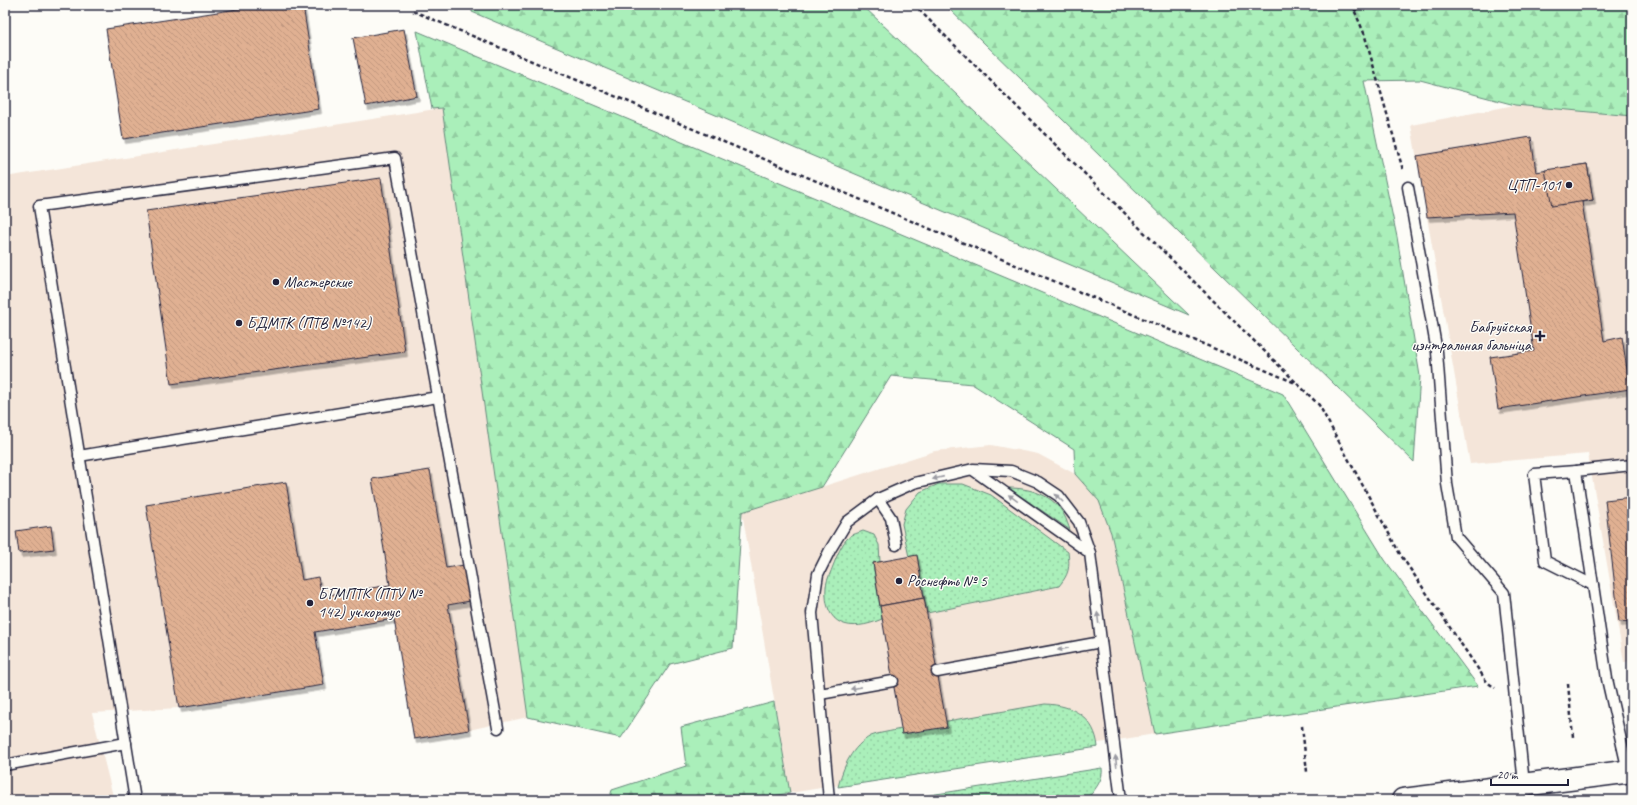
<svg xmlns="http://www.w3.org/2000/svg" width="1637" height="805" font-family="Caveat,sans-serif">
<defs>
<pattern id="grass-dots" width="8" height="8" patternUnits="userSpaceOnUse"><rect width="8" height="8" fill="#aaefba"/><path d="M2 2h.1M6 6h.1" fill="none" stroke="#92cda1" stroke-width="1.8" stroke-linecap="round"/></pattern>
<pattern id="forest-firs" width="22" height="20" patternUnits="userSpaceOnUse"><rect width="22" height="20" fill="#aaefba"/><path d="M5 1l3.5 6h-7zM16 11l3.5 6h-7z" fill="#92cda1"/></pattern>
<pattern id="building-back-hatch" width="6" height="6" patternUnits="userSpaceOnUse"><rect width="6" height="6" fill="#e0b092"/><path d="M-1 5l2 2M0 0l6 6M5-1l2 2" fill="none" stroke="#c0977f"/></pattern>
<filter id="shadow"><feDropShadow dx="2.5" dy="4.5" stdDeviation="0" flood-color="#0004"/></filter>
</defs>
<rect width="100%" height="100%" fill="#fdfcf7"/>
<filter id="ink" filterUnits="userSpaceOnUse"><feTurbulence type="fractalNoise" baseFrequency=".025" numOctaves="2"/><feDisplacementMap in="SourceGraphic" scale="8" xChannelSelector="R" yChannelSelector="G"/><feConvolveMatrix kernelMatrix="1 2 1 2 8 2 1 2 1" color-interpolation-filters="sRGB"/></filter>
<g filter="url(#ink)">
<g fill="#f4e5d9">
<path d="M1515,105L1632,116V661L1624,662L1588,454L1470,464L1411,125Z"/>
<path d="M442,108L528,717L469,730L448,605L470,601L464,565L446,568L429,470L372,479L390,585L322,596L318,577L302,580L286,482L146,505L179,708L92,713L114,800H5V177Z"/>
<path d="M991,445L1038,454L1075,474L1099,501L1111,533L1155,734L790,793L742,512L935,451Z"/>
</g>
<g fill="url(#grass-dots)" stroke="#66887a">
<path d="M939,484H963L991,495L1068,552C1070,568 1069,574 1059,586L927,613L917,556L909,557L902,524L906,509L920,492Z"/>
<path d="M1009,488C1030,488 1054,495 1064,515C1067,520 1068,525 1070,530Z"/>
<path d="M863,531L874,535L879,545L880,562L873,563L882,619C850,633 823,626 826,586C827,579 831,572 833,566C837,556 841,544 849,537C852,534 859,533 863,531Z"/>
<path d="M1045,704C1074,705 1095,718 1098,747L838,787C843,767 852,746 871,736C878,733 888,732 896,730Z"/>
<path d="M1102,768C1104,780 1094,791 1086,800H898Z"/>
</g>
<g fill="url(#forest-firs)" stroke="#66887a">
<path d="M472,5H862L1189,315L472,12Z"/>
<path d="M945,5H1632V116L1515,105L1420,80L1364,81L1397,237L1420,376L1414,462Z"/>
<path d="M417,31L1283,394L1385,560L1478,686L1155,734L1111,533L1099,501L1075,474L1074,449L972,384L891,376L822,487L742,512L733,648L670,664L621,738L528,717L442,108L432,109Z"/>
<path d="M774,702L790,793L747,800H609L612,790L686,766L681,727Z"/>
</g>
<g fill="url(#building-back-hatch)" stroke="#22223b" filter="url(#shadow)">
<path d="M264,5H303L319,109L123,139L106,29Z"/>
<path d="M404,29L417,96L366,106L353,38Z"/>
<path d="M1531,137L1536,172L1587,164L1593,200L1582,202L1604,341L1622,337L1630,389L1498,409L1490,357L1534,351L1513,212L1427,217L1417,156Z"/>
<path d="M1587,164L1593,200L1552,206L1545,170Z"/>
<path d="M381,178L405,352L171,384L146,211Z"/>
<path d="M430,470L446,568L464,565L470,601L448,605L469,730L414,739L394,619L315,632L324,685L179,708L146,505L286,482L302,580L318,577L322,596L390,585L372,479Z"/>
<path d="M1632,497V621L1619,622L1605,500Z"/>
<path d="M51,526L54,549L19,553L16,531Z"/>
<path d="M917,555L924,598L880,606L873,563Z"/>
<path d="M924,598L947,727L902,734L880,606Z"/>
</g>
<g fill="none" stroke-linecap="round" stroke-linejoin="round">
<g stroke="#22223b" stroke-width="13">
<g id="lane">
<path d="M1408,187L1437,352L1447,484L1456,537L1504,593L1524,784"/>
<path d="M79,456L438,397"/>
<path d="M973,470L1090,553"/>
<path d="M1576,471L1534,474L1545,561L1593,585"/>
<path d="M878,499L891,518L896,545"/>
<path d="M937,672L1101,642"/>
<path d="M820,694L893,681"/>
<path d="M5,765L126,743"/>
<path d="M1628,771L1607,679L1576,471L1632,465"/>
<path d="M135,800L39,206L395,158L498,728"/>
<path d="M829,800L812,613L818,574L830,550L847,522L878,499L914,483L973,469L1011,471L1038,482L1059,496L1079,522L1090,553L1121,800"/>
</g>
</g>
<g stroke="#22223b" stroke-width="25">
<path id="secondary" d="M1403,800L1632,771"/>
</g>
<g stroke="#22223b" stroke-width="2.5" stroke-dasharray="4 3" stroke-linecap="butt">
<path d="M914,5L1319,405L1400,554L1487,682L1495,688"/>
<path d="M1352,5L1364,33L1403,170"/>
<path d="M413,11L1298,384"/>
<path d="M1355,11L1359,5"/>
<path d="M1355,11V5"/>
<path d="M1568,684L1573,737"/>
<path d="M1302,726L1307,772"/>
</g>
<use href="#lane" stroke="#fdfcf7" stroke-width="10"/>
<use href="#secondary" stroke="#fdfcf7" stroke-width="22"/>
</g>
<defs><path id="oneway-solid" d="M-6-.8H1V-3.2L6.5 0L1 3.2V.8H-6Z"/></defs>
<g fill="#9a9aa2">
<use href="#oneway-solid" transform="translate(938 478) rotate(167)"/>
<use href="#oneway-solid" transform="translate(1013 498) rotate(-144)"/>
<use href="#oneway-solid" transform="translate(1059 498) rotate(-135)"/>
<use href="#oneway-solid" transform="translate(1098 618) rotate(-97)"/>
<use href="#oneway-solid" transform="translate(1063 649) rotate(170)"/>
<use href="#oneway-solid" transform="translate(856 688) rotate(169)"/>
<use href="#oneway-solid" transform="translate(1116 761) rotate(-97)"/>
</g>
</g>
<g fill="#22223b" stroke="#fdfcf7" stroke-width="1.5">
<circle cx="1569" cy="185" r="4"/>
<circle cx="276" cy="282" r="4"/>
<circle cx="239" cy="323" r="4"/>
<path d="M1538 330h4v4h4v4h-4v4h-4v-4h-4v-4h4z"/>
<circle cx="899" cy="581" r="4"/>
<circle cx="310" cy="603" r="4"/>
</g>
<g text-anchor="middle" dominant-baseline="central" stroke-width="3" stroke-linejoin="round" paint-order="stroke">
<g font-size="16" fill="#22223b" stroke="#fdfcf7" text-anchor="start">
<text x="1561" y="185" text-anchor="end">ЦТП-101</text>
<text x="284" y="282">Мастерские</text>
<text x="247" y="323">БДМТК (ПТВ №142)</text>
<text x="1531" y="327" text-anchor="end">Бабруйская<tspan x="1531" dy="18">цэнтральная бальніца</tspan></text>
<text x="907" y="581">Роснефть № 5</text>
<text x="318" y="594">БГМПТК (ПТУ №<tspan x="318" dy="18">142) уч.кормус</tspan></text>
</g>
</g>
<rect width="1637" height="805" fill="none" stroke="#fdfcf7" stroke-width="20"/>
<rect x="10" y="10" width="1617" height="785" fill="none" stroke="#22223b" stroke-width="1.5" filter="url(#ink)"/>
<path d="M1491 779v6h77v-6" fill="none" stroke="#22223b" stroke-width="2"/>
<text x="1497" y="779" font-size="12" fill="#22223b" stroke="#fdfcf7" stroke-width="3" paint-order="stroke">20 m</text>
</svg>
